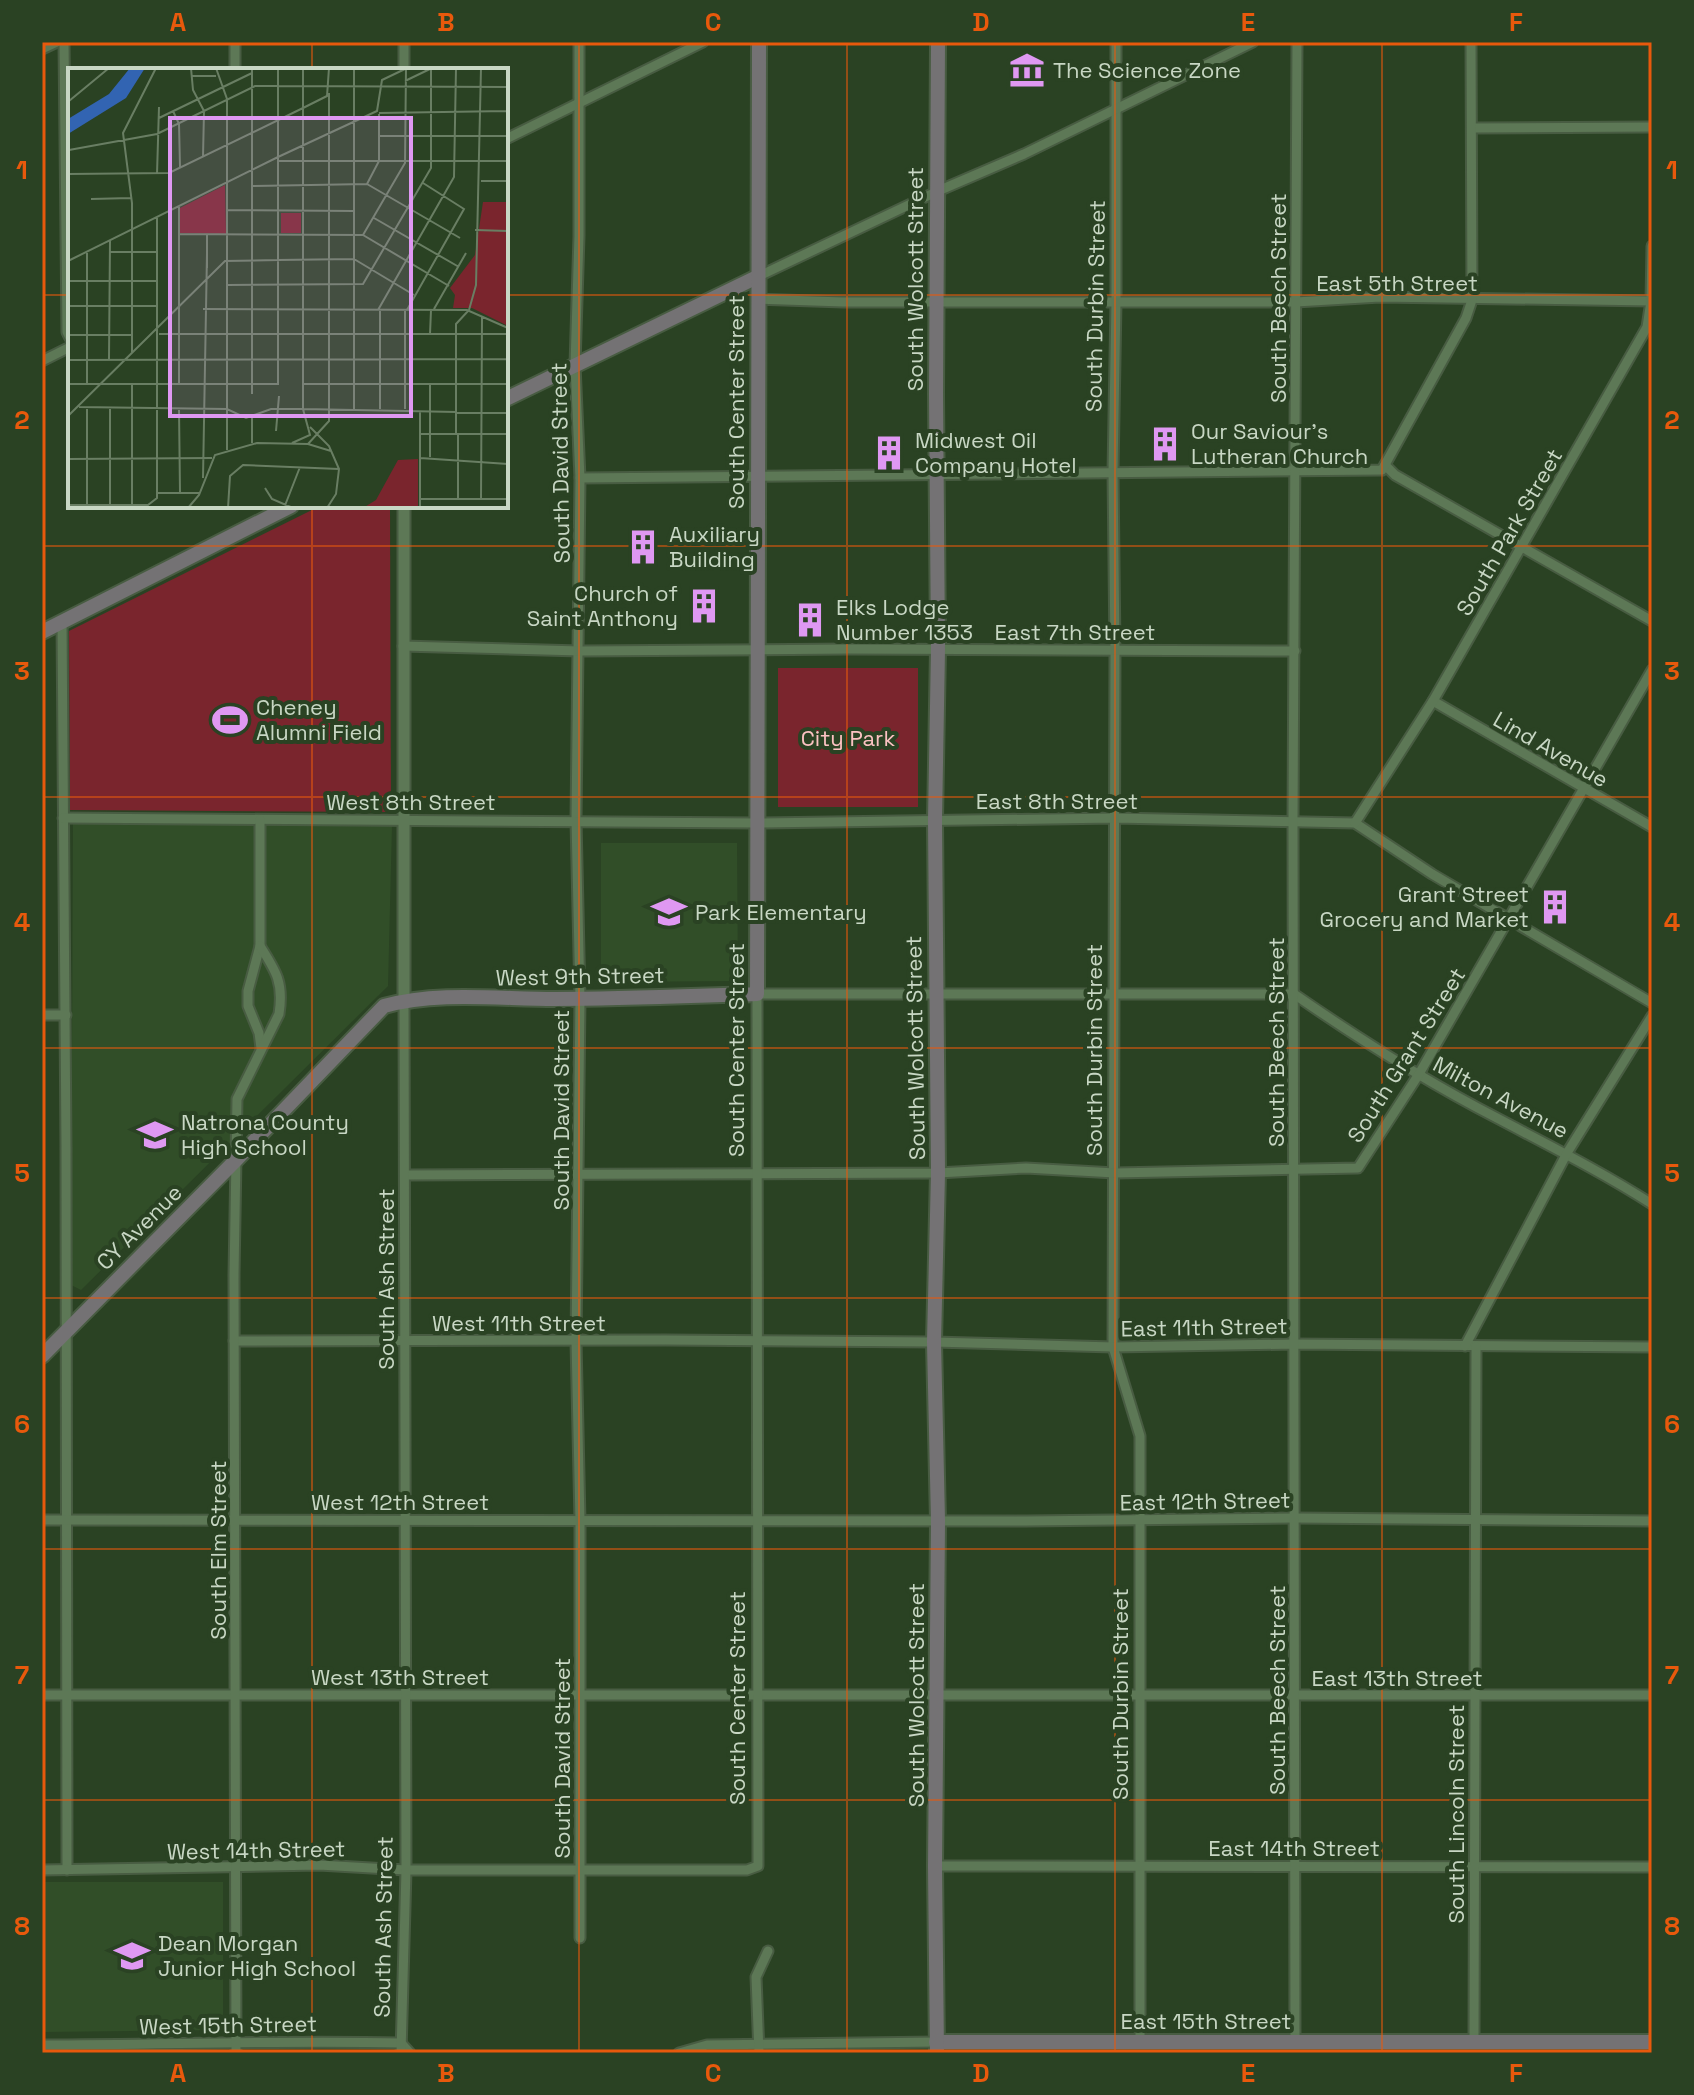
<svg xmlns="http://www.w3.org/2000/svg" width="1694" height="2095" font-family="'Space Grotesk',sans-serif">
<rect width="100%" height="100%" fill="#2a4223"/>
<g fill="#314e28">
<path d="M73,824L392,825L388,986L81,1290L71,1285Z"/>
<path d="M601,843H737L738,981L601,982Z"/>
<path d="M42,1882H223V2030L42,2032Z"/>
</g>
<g fill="#7a252d">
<path d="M320,506H390L391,812L70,810L69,631Z"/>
<rect x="778" y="668" width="140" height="139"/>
</g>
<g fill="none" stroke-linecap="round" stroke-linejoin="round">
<g stroke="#485c42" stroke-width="13">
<g id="minor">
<path d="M64,42L67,332L70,338"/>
<path d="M235,42V70"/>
<path d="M404,42V70"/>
<path d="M579,42V236L575,365L580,478L576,820L580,999L576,1341L580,1521V1938"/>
<path d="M1116,42V302L1113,472L1115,651L1113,1347L1140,1436V2043"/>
<path d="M42,49L57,42"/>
<path d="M1473,128L1652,127"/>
<path d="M506,139L703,42"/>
<path d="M757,277L938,191L1024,154L1253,42"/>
<path d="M757,299L843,302H1296L1380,297L1652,301"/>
<path d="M42,361L70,347"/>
<path d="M1385,465L1395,475L1652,621"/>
<path d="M580,478L1382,470L1466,318L1472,300L1471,42"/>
<path d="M62,622L66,1147L67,1870"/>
<path d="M403,646L580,651L849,649L1295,651"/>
<path d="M1433,701L1652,827"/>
<path d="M63,818L758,823L1115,818L1355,823L1432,874L1652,1003"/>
<path d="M260,820V946L248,991V1006L259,1033L261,1048"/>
<path d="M1355,823L1433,701L1647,327L1651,301L1652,246"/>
<path d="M1294,994C1359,1039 1427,1082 1497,1118C1550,1146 1602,1172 1652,1204"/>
<path d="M42,1015H66"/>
<path d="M406,1175L938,1173L1026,1168L1115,1173L1358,1168L1419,1074L1652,670"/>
<path d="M234,1341L666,1340L934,1342L1113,1347L1294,1344L1652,1347"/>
<path d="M1465,1346L1567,1153L1652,1016"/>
<path d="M42,1520L1026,1521L1295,1518L1652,1521"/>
<path d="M42,1695H1652"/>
<path d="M935,1866L1652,1867"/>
<path d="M42,1870L319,1865L406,1870H747L758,1866L757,994H1294"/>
<path d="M1295,2042L1293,820L1297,42"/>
<path d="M1474,2042L1476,1347"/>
<path d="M42,2045C162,2045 282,2040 401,2043L410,2053"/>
<path d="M236,2053L234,1275L237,1099L279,1014C284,983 276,971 260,946"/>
<path d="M401,2053L406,1870L404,1000"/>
<path d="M679,2053L707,2045L936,2042"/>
<path d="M759,2053L756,1977L768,1951"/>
</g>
</g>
<g stroke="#485c42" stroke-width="15">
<path id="tertiary" d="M404,1000V506"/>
</g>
<g stroke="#485c42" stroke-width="18">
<g id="secondary">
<path d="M506,399L757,277"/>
<path d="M42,632L291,506"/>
<path d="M42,1356L236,1160L384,1006C438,991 499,999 555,999C622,999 690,996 757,994L759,42"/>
<path d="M936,2042H1652"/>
<path d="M937,2053L935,1866L938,1521L934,1342L938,1173L935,820L938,649L936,394L938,42"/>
</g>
</g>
<use href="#minor" stroke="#5d7856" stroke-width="9"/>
<use href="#tertiary" stroke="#5d7856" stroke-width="11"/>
<use href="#secondary" stroke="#747274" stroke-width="14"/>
</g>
<path fill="none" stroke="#e8590c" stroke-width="2" stroke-opacity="0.55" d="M312,42V70M579,42V2053M847,42V2053M1115,42V2053M1382,42V2053M42,295H70M506,295H1652M312,506V2053M42,546H1652M42,797H1652M42,1048H1652M42,1298H1652M42,1549H1652M42,1800H1652"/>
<defs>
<g id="museum-bare" transform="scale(2.76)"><path d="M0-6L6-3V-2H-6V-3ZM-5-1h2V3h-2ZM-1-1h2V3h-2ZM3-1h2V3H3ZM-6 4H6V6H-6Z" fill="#df98f2" stroke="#2a4223" stroke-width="2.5" paint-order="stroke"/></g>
<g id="building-bare" transform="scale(2.76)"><path d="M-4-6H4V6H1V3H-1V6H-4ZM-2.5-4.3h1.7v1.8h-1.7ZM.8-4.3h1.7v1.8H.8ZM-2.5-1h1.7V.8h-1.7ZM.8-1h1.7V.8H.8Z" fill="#df98f2" stroke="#2a4223" stroke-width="2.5" paint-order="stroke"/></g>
<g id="stadium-bare" transform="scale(2.76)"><path d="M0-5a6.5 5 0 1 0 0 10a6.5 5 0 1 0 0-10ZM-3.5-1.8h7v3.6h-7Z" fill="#df98f2" stroke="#2a4223" stroke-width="2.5" paint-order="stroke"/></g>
<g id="school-bare" transform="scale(2.76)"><path d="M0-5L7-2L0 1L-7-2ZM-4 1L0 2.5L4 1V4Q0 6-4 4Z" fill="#df98f2" stroke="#2a4223" stroke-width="2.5" paint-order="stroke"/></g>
</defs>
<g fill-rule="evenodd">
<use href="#museum-bare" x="1027" y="70"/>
<use href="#building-bare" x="1165" y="444"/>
<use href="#building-bare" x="889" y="453"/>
<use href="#building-bare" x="643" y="547"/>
<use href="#building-bare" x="704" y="606"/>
<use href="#building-bare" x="810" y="620"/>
<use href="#stadium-bare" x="230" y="720"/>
<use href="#building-bare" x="1555" y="907"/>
<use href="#school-bare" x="669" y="912"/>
<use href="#school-bare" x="155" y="1135"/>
<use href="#school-bare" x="132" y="1956"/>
</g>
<g text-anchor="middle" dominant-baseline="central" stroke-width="8" stroke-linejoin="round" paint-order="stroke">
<g font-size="22" fill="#c8d7c4" stroke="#2a4223" text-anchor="start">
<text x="1053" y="70">The Science Zone</text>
<text x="1191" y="431">Our Saviour's<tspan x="1191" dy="25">Lutheran Church</tspan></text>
<text x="915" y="440">Midwest Oil<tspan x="915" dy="25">Company Hotel</tspan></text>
<text x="669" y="534">Auxiliary<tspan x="669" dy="25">Building</tspan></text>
<text x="678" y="593" text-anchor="end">Church of<tspan x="678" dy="25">Saint Anthony</tspan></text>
<text x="836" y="607">Elks Lodge<tspan x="836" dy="25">Number 1353</tspan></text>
<text x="256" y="707">Cheney<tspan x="256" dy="25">Alumni Field</tspan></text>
<text x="1529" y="894" text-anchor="end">Grant Street<tspan x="1529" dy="25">Grocery and Market</tspan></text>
<text x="695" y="912">Park Elementary</text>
<text x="181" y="1122">Natrona County<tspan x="181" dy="25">High School</tspan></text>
<text x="158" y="1943">Dean Morgan<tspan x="158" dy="25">Junior High School</tspan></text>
</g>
<g font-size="22" fill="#c8d7c4" stroke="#2a4223">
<text transform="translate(915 279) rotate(-90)">South Wolcott Street</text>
<text x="1397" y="283">East 5th Street</text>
<text transform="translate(1278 298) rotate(-90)">South Beech Street</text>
<text transform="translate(1095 306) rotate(-89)">South Durbin Street</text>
<text transform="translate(736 402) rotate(-90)">South Center Street</text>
<text transform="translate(560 463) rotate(-91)">South David Street</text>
<text transform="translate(1509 532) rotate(-60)">South Park Street</text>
<text x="1075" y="632">East 7th Street</text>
<text transform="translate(1551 749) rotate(30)">Lind Avenue</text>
<text x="1057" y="801">East 8th Street</text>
<text x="411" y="802">West 8th Street</text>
<text transform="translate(580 976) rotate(-1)">West 9th Street</text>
<text transform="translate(1276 1042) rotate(-90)">South Beech Street</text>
<text transform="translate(915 1048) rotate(-91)">South Wolcott Street</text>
<text transform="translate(736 1050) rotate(-90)">South Center Street</text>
<text transform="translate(1094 1050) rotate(-90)">South Durbin Street</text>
<text transform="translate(1406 1055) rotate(-58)">South Grant Street</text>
<text transform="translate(1501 1097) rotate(28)">Milton Avenue</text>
<text transform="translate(561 1110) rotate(-90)">South David Street</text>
<text transform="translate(139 1227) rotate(-45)">CY Avenue</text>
<text transform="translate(386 1279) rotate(-90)">South Ash Street</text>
<text x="519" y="1323">West 11th Street</text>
<text transform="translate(1204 1327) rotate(-1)">East 11th Street</text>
<text transform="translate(1205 1501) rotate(-1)">East 12th Street</text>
<text x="400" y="1502">West 12th Street</text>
<text transform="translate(218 1550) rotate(-90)">South Elm Street</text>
<text x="400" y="1677">West 13th Street</text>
<text x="1397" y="1678">East 13th Street</text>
<text transform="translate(1277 1690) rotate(-90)">South Beech Street</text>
<text transform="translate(1120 1694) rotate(-90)">South Durbin Street</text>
<text transform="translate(916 1695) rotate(-90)">South Wolcott Street</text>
<text transform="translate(737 1698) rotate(-90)">South Center Street</text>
<text transform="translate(562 1758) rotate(-90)">South David Street</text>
<text transform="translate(1456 1814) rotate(-90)">South Lincoln Street</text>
<text x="1294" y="1848">East 14th Street</text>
<text transform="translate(256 1850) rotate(-1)">West 14th Street</text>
<text transform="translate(383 1927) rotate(-89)">South Ash Street</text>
<text x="1206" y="2021">East 15th Street</text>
<text transform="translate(228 2025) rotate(-1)">West 15th Street</text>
</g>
<g font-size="22" fill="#fcc2c2" stroke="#2a4223">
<text x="848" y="738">City Park</text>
</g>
</g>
<g transform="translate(68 68)">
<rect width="440" height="440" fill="#2a4223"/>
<path d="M157,117L158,166L112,165V140ZM415,134H439L438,257L404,240H385L387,227L382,220L407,187ZM213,145H233V165H213ZM350,391V440H295L308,432L330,392Z" fill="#7a252d"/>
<path d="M62,0H77L58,30L0,66V51L41,26Z" fill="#3264b2"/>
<path fill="none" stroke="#697e63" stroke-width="2" d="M123,0L125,22L136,43L135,89M148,0L159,31V382M184,0V326M286,0V341M439,0V431M0,7V87M123,8H148M337,13L364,0M210,18L440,19M1,33L41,0M235,40L259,28L261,0M105,43L111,56L112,99M311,45L439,43M91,50L184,5M312,68H439M1,82L89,66L187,18H210M210,89L309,43L314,12L337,1M210,93H439M0,106L101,105L235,40M89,106L91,39M413,113H439M299,116L392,170M299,116L311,93V46M184,118L299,116M23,131L63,130M111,139V316M159,142L286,143M306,150L391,199M407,162L440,163M111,166L295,167M139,167V200M295,167L337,95L338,0M295,167L381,218M19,183V316M42,184H89M286,191L346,227M0,193L210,89M0,213H88M160,217L295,216L363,100V1M0,238H89M135,241L399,242L440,260M366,241L398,185M310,242L386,109L388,0M339,242L396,141L355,115M91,266H440M362,266L363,242M0,267H64M64,284V135L55,65L88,0M41,291L42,172M0,292L439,291M0,316H210V192L286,191M64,316V437M235,316H439M11,339L159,341L178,350L203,341H235M19,341V439M111,341L112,425M235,341L440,345M312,341V242M337,341V242M352,343V440M0,348L157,193L210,192V0M184,350V375M242,359L261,378L271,401L268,426L259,440M208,363L211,328M352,366H439M388,366V256L401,242L408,217L413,0M224,375L242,367L235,341V0M240,376L263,383M362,389V316M352,390L440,396M0,391L144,390M135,410L139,185M197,420L204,431L225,440M89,425H132M352,431H440M390,431V366M413,431L414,249M0,437H80L89,430V149M42,439V341M120,440L131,427L147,387L189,375L240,376L261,353V25M160,440L162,408L175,397L271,401M216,440L232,399"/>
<path fill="#df98f2" fill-opacity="0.15" stroke="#df98f2" stroke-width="4" d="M102,50H343V348H102Z"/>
<rect width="440" height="440" fill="none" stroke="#c8d7c4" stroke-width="4"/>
</g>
<rect width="1694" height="2095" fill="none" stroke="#2a4223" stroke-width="88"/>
<rect x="44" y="44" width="1606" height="2007" fill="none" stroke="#e8590c" stroke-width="3"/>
<g font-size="26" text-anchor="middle" font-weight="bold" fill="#e8590c">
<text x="178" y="31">A</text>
<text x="446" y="31">B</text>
<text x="713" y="31">C</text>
<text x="981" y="31">D</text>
<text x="1248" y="31">E</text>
<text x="1516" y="31">F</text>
<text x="22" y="179">1</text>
<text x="1672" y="179">1</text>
<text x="22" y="429">2</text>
<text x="1672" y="429">2</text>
<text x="22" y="680">3</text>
<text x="1672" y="680">3</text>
<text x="22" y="931">4</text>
<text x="1672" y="931">4</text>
<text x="22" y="1182">5</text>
<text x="1672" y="1182">5</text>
<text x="22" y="1433">6</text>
<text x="1672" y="1433">6</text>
<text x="22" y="1684">7</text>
<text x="1672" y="1684">7</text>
<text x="22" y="1935">8</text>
<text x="1672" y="1935">8</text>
<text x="178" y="2082">A</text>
<text x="446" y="2082">B</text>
<text x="713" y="2082">C</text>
<text x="981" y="2082">D</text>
<text x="1248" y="2082">E</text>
<text x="1516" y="2082">F</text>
</g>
</svg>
